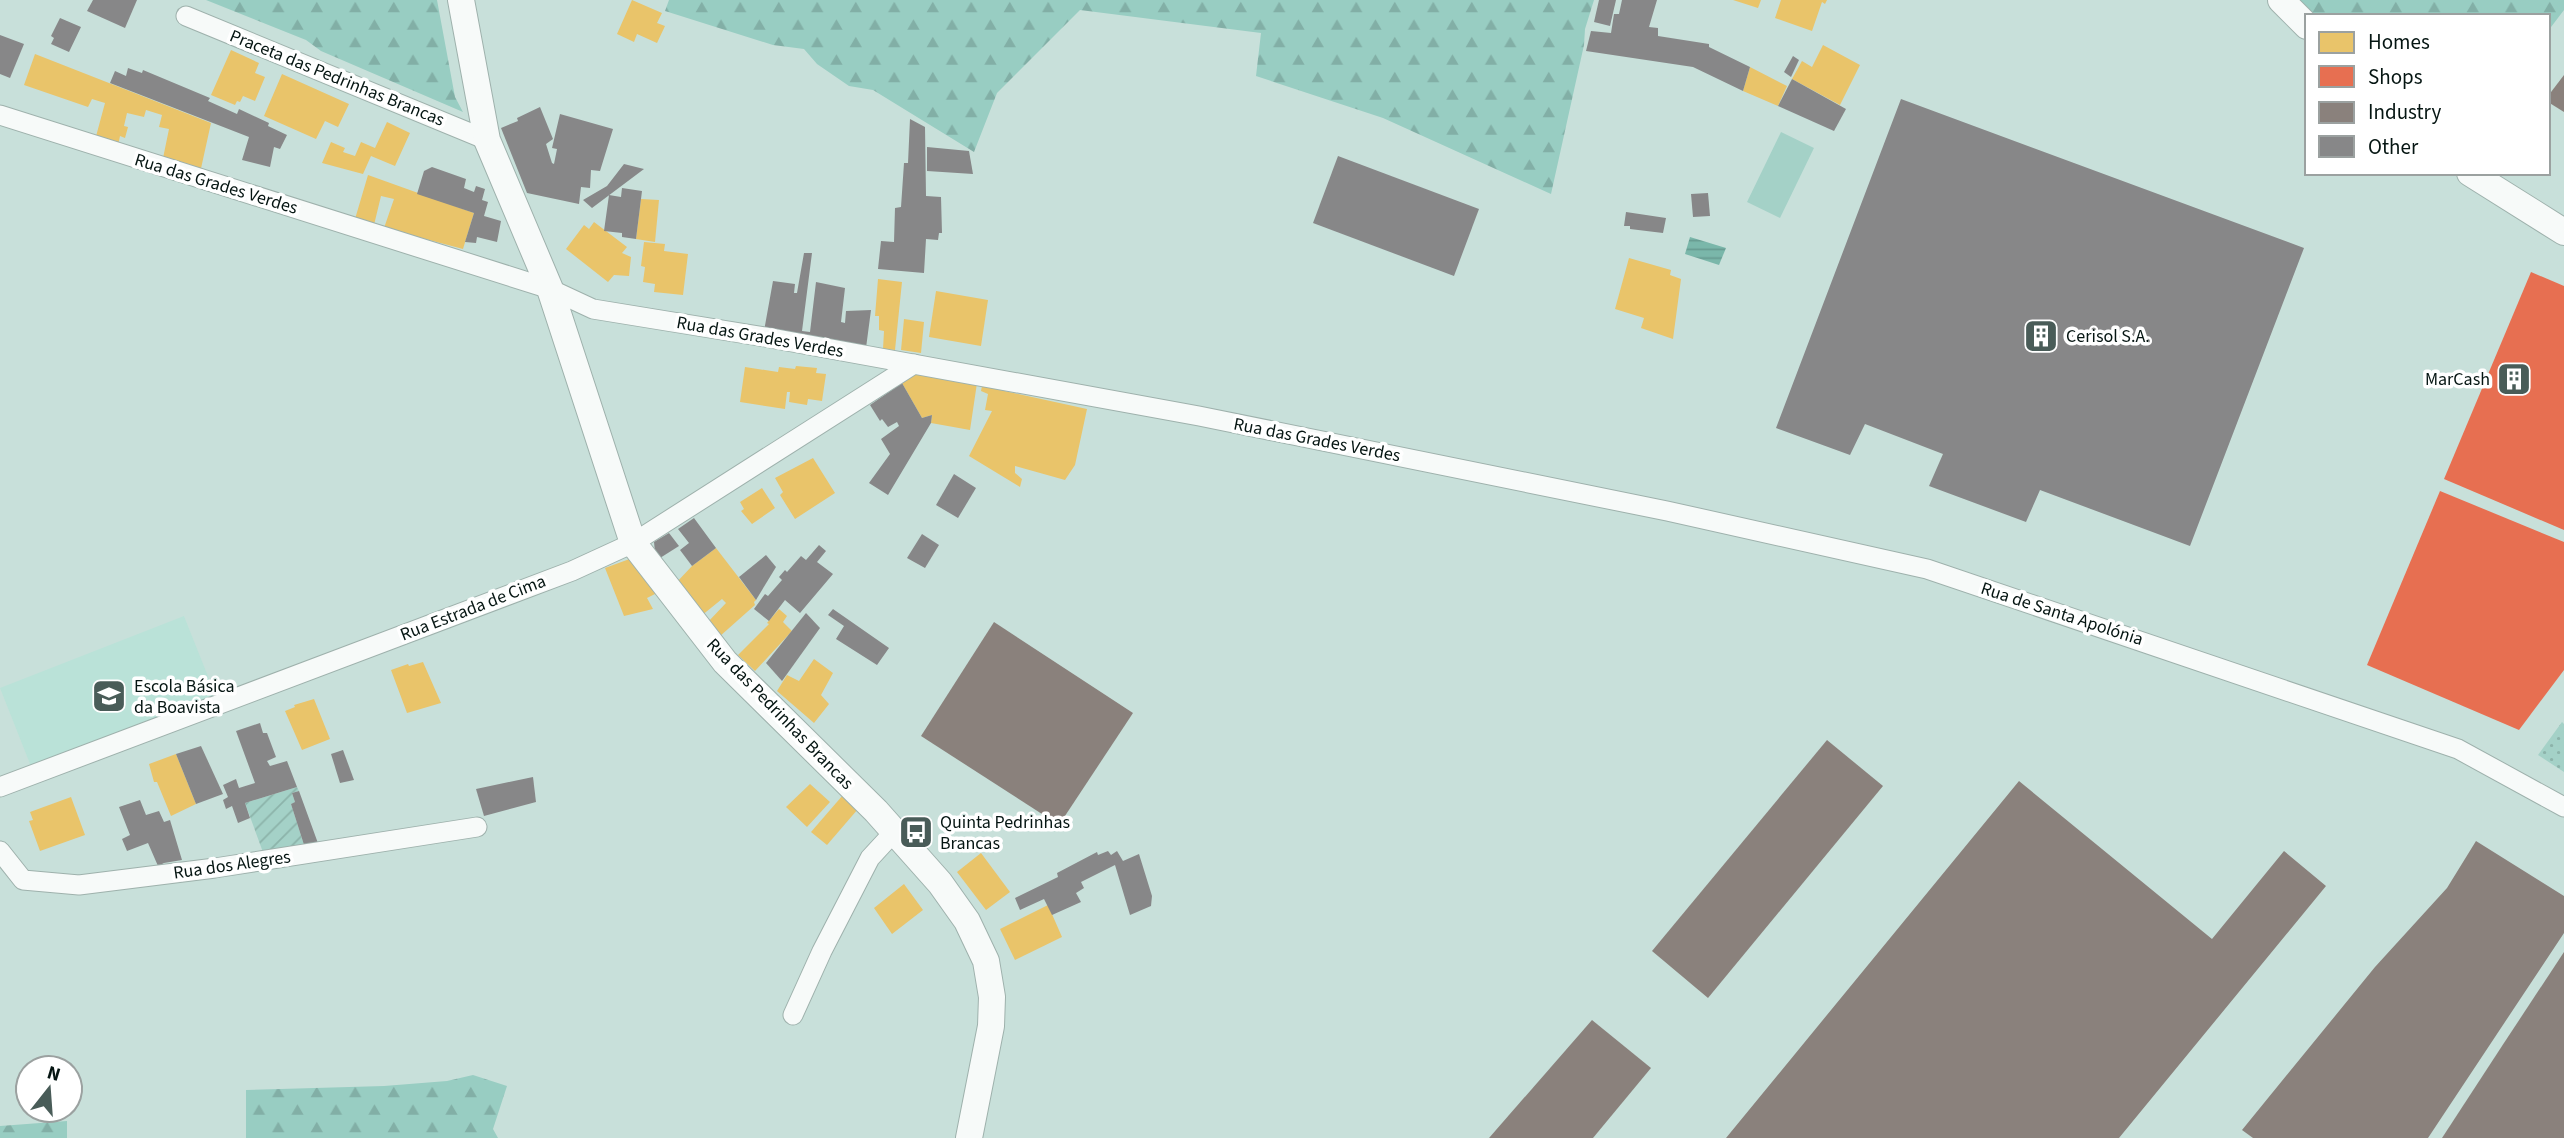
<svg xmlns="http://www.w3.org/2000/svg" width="2564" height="1138" font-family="'Source Sans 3',sans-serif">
<defs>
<pattern id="grass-dots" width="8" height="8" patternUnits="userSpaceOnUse" patternTransform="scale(1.75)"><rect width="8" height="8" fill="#a4d1c7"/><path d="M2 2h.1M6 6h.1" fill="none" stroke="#8cb3aa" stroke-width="1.8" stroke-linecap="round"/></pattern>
<pattern id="forest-firs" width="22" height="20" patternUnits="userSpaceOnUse" patternTransform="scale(1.75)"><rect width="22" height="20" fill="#98cdc2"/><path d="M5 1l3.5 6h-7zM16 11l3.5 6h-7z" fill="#82afa6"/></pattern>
<pattern id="garden-furrows" width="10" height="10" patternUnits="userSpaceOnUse" patternTransform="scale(1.75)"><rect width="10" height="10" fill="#a4d1c7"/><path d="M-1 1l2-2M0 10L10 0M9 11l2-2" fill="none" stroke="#8cb3aa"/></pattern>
<pattern id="water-rules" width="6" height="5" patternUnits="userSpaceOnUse" patternTransform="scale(1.75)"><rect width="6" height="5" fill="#7ab7aa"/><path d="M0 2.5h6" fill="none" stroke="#689c91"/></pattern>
</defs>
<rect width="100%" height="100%" fill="#c8e0da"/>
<path fill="#bae2d8" d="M184,616L219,704L34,774L0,688Z"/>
<path fill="url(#grass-dots)" d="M2562,722L2564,724V772L2538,755Z"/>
<g fill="url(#forest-firs)">
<path d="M206,0H437L455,97L463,112L321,51L306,40Z"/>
<path d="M669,0H1594L1585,29L1584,45L1551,194L1383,118L1256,76L1261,33L1080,10L997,93L974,152L873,90L849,86L817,64L804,49L773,45L665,11Z"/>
<path d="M2275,0H2564V10L2548,31V16H2307Z"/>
<path d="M473,1075L507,1086L493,1129L498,1138H246V1090L384,1086L447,1081Z"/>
<path d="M67,1121V1138H0V1126Z"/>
</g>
<path fill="url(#garden-furrows)" d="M297,787L299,791L292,793L295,802L291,804L305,848L264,855L245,803Z"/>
<path fill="#a4d1c7" d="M1781,132L1814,148L1780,218L1747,202Z"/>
<path fill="url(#water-rules)" d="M1690,237L1726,248L1719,265L1685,254Z"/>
<g fill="#e9c46a">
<path d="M632,0L662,13L657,23L665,26L657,43L637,34L634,42L617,34Z"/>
<path d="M1733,0H1761L1758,8Z"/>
<path d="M1781,0H1827L1825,4L1822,2L1812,31L1775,18Z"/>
<path d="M1823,45L1860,65L1840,105L1792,79L1802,61L1812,67Z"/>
<path d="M231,50L259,63L255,73L265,77L255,101L243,96L240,102L237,101L235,105L211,95Z"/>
<path d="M35,54L211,123L200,173L162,163L169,129L159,127L162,115L146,110L144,117L127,113L124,126L128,127L125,138L120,136L118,146L95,140L105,103L92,99L88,107L24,85Z"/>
<path d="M1750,67L1787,86L1778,106L1743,91Z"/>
<path d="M282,74L349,104L338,127L325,121L316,139L264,116Z"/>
<path d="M387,122L410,133L395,166L371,156L363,174L322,163L331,142L345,148L343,152L355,156L361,142L375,148Z"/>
<path d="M368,175L474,213L463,249L384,228L394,199L381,196L374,225L355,219Z"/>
<path d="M641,199L659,200L655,242L636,239Z"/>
<path d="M594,222L627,247L622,253L631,257L629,276L614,275L608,282L566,249L584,225L589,229Z"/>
<path d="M644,242L665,244L664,251L688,254L683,295L654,292L655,284L643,282L645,267L641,266Z"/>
<path d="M1629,258L1671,270L1670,275L1681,279L1673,339L1641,328L1644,318L1615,309Z"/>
<path d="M878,279L902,282L895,350L883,349L884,331L879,330V316H875Z"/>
<path d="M936,291L988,300L981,346L929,337Z"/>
<path d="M904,319L924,322L921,353L901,350Z"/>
<path d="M796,366L817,368L816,373L826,374L822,401L808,399L807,405L789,402L790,392H787L785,409L740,402L745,367L778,372L779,367L795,369Z"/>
<path d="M920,372L977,383L970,430L931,423L932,415L922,418L902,383Z"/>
<path d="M982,386L1087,409L1075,465L1065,480L1015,466V473L1022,479L1020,487L969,456L992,411L985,410L988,394L981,391Z"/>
<path d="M813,458L835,493L795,519L780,495L783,492L775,478Z"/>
<path d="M762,488L775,508L752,524L741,511L744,509L740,502Z"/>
<path d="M716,548L756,600L754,602L755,605L719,637L707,623L726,603L722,599L701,616L676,583L692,566Z"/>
<path d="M635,557L659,592L647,598L653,609L624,616L605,568Z"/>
<path d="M779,609L787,616L783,622L792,631L755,671L738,655L769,624L767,623Z"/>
<path d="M814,659L833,673L821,695L829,704L814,723L777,691L787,675L799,681Z"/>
<path d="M423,662L441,703L407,713L391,670L408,664L409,666Z"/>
<path d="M314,699L330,739L302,750L285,711L295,707L294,705Z"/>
<path d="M176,754L196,804L171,816L157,782H154L149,764Z"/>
<path d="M810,784L830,802L807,827L786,807Z"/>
<path d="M843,795L858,809L827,845L811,832Z"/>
<path d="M71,797L85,835L40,851L29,821L33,820L30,812Z"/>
<path d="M981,853L1010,892L986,910L957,872Z"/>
<path d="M904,884L923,910L892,934L874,908Z"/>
<path d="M1048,905L1062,937L1015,960L1000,929Z"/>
</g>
<g fill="#e76f51">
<path d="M2531,272L2564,286V530L2444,479Z"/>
<path d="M2440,491L2564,542V670L2519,730L2367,665Z"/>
</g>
<g fill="#8a817c">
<path d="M2564,75V112L2548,102V96Z"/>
<path d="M994,622L1133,713L1059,825L921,736Z"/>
<path d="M1827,740L1883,786L1708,998L1652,951Z"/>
<path d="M2019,781L2212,939L2284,851L2326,886L2119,1138H1726Z"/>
<path d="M2476,841L2564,896V933L2428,1138H2253L2242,1130L2375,967L2447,888Z"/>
<path d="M2564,952V1138H2442L2502,1046Z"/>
<path d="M1592,1020L1651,1068L1593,1138H1489Z"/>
</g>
<g fill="#878788">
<path d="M93,0H137L125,28L87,11Z"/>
<path d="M1599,0H1616L1610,26L1594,22Z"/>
<path d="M1622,0H1657L1649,27L1658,28V36L1709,44V47L1750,67L1743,91L1693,67L1586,51L1591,31L1611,33L1614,14H1619Z"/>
<path d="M60,18L81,27L69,52L51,44L54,38L51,36Z"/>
<path d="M0,35L24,44L10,78L0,74Z"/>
<path d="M1793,56L1799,60L1791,77L1784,72Z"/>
<path d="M128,68L142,73L143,70L210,98L208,101L237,114L239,109L269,123L268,126L287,135L280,149L274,147L270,167L242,160L249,137L110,83L115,71L126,76Z"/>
<path d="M1792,79L1846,109L1834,131L1778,106Z"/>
<path d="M1901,99L2304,248L2190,546L2040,490L2026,522L1929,486L1943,454L1865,424L1850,455L1776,428Z"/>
<path d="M540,107L553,139L546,144L552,163L554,164L557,149L552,148L560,114L613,129L600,171L591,170L590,188L581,187L579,204L527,193L501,128L518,121L517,118Z"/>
<path d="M910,119L925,127L926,196L941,197L942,233H939L938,240L926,239L924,273L878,269L881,241L894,242L895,208L901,207L904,163H908Z"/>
<path d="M927,147L969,151L973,174L927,171Z"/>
<path d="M1338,156L1479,209L1454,276L1313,223Z"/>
<path d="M624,164L644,169L592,208L583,200L607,186Z"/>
<path d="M432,167L466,179L464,188L474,192L476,186L485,189L482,200L488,202L484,216L501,221L497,242L477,237L476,243L465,242L474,213L417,194L424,171Z"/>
<path d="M622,188L642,191L636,239L622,237V233L604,231L609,195L621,197Z"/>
<path d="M1708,193L1710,216L1693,217L1691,194Z"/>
<path d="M1626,212L1666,218L1663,233L1630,229V226H1624Z"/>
<path d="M804,253H812L802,331L810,332L816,282L845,288L841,322L845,323L846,311L871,310L866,348L764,331L773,281L795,284L794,293H797Z"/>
<path d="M902,383L922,418L932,415L931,423L888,495L869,483L890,454L881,439L899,426L897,422L888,427L882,419L880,421L870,405Z"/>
<path d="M954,474L976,488L958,518L936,505Z"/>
<path d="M694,518L716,548L692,566L680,550L689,543L678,529Z"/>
<path d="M669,533L679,546L660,558L655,552L654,542Z"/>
<path d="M922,534L939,545L925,568L907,558Z"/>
<path d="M819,545L826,551L817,562L833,574L800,613L785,600L769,621L754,609L765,594L768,596L782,580L779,577L785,570L787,572L801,556L806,560Z"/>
<path d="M766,555L776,567L756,600L739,577Z"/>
<path d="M833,609L889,648L877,665L836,639L844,626L828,615Z"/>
<path d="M806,613L820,628L782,681L766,663Z"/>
<path d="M260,723L263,733H267L276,757L267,761L270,766L287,761L297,787L245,803L250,818L238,823L232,806L226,809L223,800L228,797L223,785L236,779L239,788L255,783L236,731Z"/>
<path d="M201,746L223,794L196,804L176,754Z"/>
<path d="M343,750L354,780L340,783L331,754Z"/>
<path d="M533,777L536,802L484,816L476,789Z"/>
<path d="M299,791L319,846L305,848L291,804L295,802L292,793Z"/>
<path d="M140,800L146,815L159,811L164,822L170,820L182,860L164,863L158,866L148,843L127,851L122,839L130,835L119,807Z"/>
<path d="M1108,851L1111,855L1117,851L1123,861L1139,854L1152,896L1151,906L1130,915L1115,865L1081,882L1084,888L1076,893L1081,902L1052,915L1044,899L1020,910L1015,898L1058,877L1057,873L1097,852L1098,855Z"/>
</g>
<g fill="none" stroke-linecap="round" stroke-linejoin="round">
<g stroke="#9eb1ac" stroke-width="21">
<g id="street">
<path d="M186,16L487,140"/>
<path d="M0,115L550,289L593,309L765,337L1199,416L1667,511L1927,569L2458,749L2564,807"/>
<path d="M0,787L572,571L633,543L914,364"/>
<path d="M0,851L23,880L79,885L215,868L477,827"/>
<path d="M793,1015L822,951L870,858L894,832"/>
</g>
</g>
<g stroke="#9eb1ac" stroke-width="28">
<g id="secondary">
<path d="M461,0L487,140L550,289L633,543L725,662L876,811L940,883L967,921L986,961L992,997L991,1026L969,1138"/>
<path d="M2281,0L2307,26"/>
<path d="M2470,173L2564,232"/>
</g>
</g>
<use href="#street" stroke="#f7faf9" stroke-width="19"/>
<use href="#secondary" stroke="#f7faf9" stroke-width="26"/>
</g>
<defs>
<g id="building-square" transform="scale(1.75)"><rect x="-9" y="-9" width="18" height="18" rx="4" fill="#495c58" stroke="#fff"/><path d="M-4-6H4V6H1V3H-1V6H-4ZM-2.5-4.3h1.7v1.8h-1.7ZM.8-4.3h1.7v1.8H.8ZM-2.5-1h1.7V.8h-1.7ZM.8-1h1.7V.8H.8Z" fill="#fff"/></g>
<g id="school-square" transform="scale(1.75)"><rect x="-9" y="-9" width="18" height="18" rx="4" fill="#495c58" stroke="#fff"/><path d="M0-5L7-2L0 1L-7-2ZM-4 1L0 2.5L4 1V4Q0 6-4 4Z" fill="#fff"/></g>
<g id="bus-square" transform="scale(1.75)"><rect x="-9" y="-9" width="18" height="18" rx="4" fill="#495c58" stroke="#fff"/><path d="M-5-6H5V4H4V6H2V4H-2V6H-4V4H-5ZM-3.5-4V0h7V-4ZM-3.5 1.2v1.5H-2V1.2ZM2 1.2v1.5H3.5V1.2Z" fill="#fff"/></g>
</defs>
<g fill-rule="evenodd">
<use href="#building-square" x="2041" y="336"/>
<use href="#building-square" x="2514" y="379"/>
<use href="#school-square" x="109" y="696"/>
<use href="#bus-square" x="916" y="832"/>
</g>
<g text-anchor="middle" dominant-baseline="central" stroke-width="7" stroke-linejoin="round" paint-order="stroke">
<g font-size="18" fill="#051512" stroke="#fff">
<text transform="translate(337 78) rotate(22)">Praceta das Pedrinhas Brancas</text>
<text transform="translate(216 184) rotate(17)">Rua das Grades Verdes</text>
<text transform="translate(760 337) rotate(10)">Rua das Grades Verdes</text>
<text transform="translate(1317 440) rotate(11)">Rua das Grades Verdes</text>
<text transform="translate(473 608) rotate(-21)">Rua Estrada de Cima</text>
<text transform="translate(2062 614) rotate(18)">Rua de Santa Apolónia</text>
<text transform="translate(780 714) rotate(46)">Rua das Pedrinhas Brancas</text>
<text transform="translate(232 865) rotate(-8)">Rua dos Alegres</text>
</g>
<g font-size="18" fill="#051512" stroke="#fff" text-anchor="start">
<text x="2066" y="336">Cerisol S.A.</text>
<text x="2490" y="379" text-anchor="end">MarCash</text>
<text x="134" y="686">Escola Básica<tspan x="134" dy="21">da Boavista</tspan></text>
<text x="940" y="822">Quinta Pedrinhas<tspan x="940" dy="21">Brancas</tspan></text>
</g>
</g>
<rect x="2305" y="14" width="245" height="161" fill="#ffffff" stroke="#9ba1a0" stroke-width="2"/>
<rect x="2319" y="32" width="35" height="21" fill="#e9c46a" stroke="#9ba1a0" stroke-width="2"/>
<text x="2368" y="49" font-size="21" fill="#051512">Homes</text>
<rect x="2319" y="66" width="35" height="21" fill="#e76f51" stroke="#9ba1a0" stroke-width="2"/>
<text x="2368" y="84" font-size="21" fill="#051512">Shops</text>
<rect x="2319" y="102" width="35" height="21" fill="#8a817c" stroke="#9ba1a0" stroke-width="2"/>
<text x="2368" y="119" font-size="21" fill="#051512">Industry</text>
<rect x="2319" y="136" width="35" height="21" fill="#878788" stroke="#9ba1a0" stroke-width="2"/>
<text x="2368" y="154" font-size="21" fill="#051512">Other</text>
<g transform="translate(49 1089) rotate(17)"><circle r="33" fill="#ffffff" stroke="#9ba1a0" stroke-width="2"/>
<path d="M0-5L12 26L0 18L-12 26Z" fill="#495c58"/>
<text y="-10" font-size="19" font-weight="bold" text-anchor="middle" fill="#051512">N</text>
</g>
</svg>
